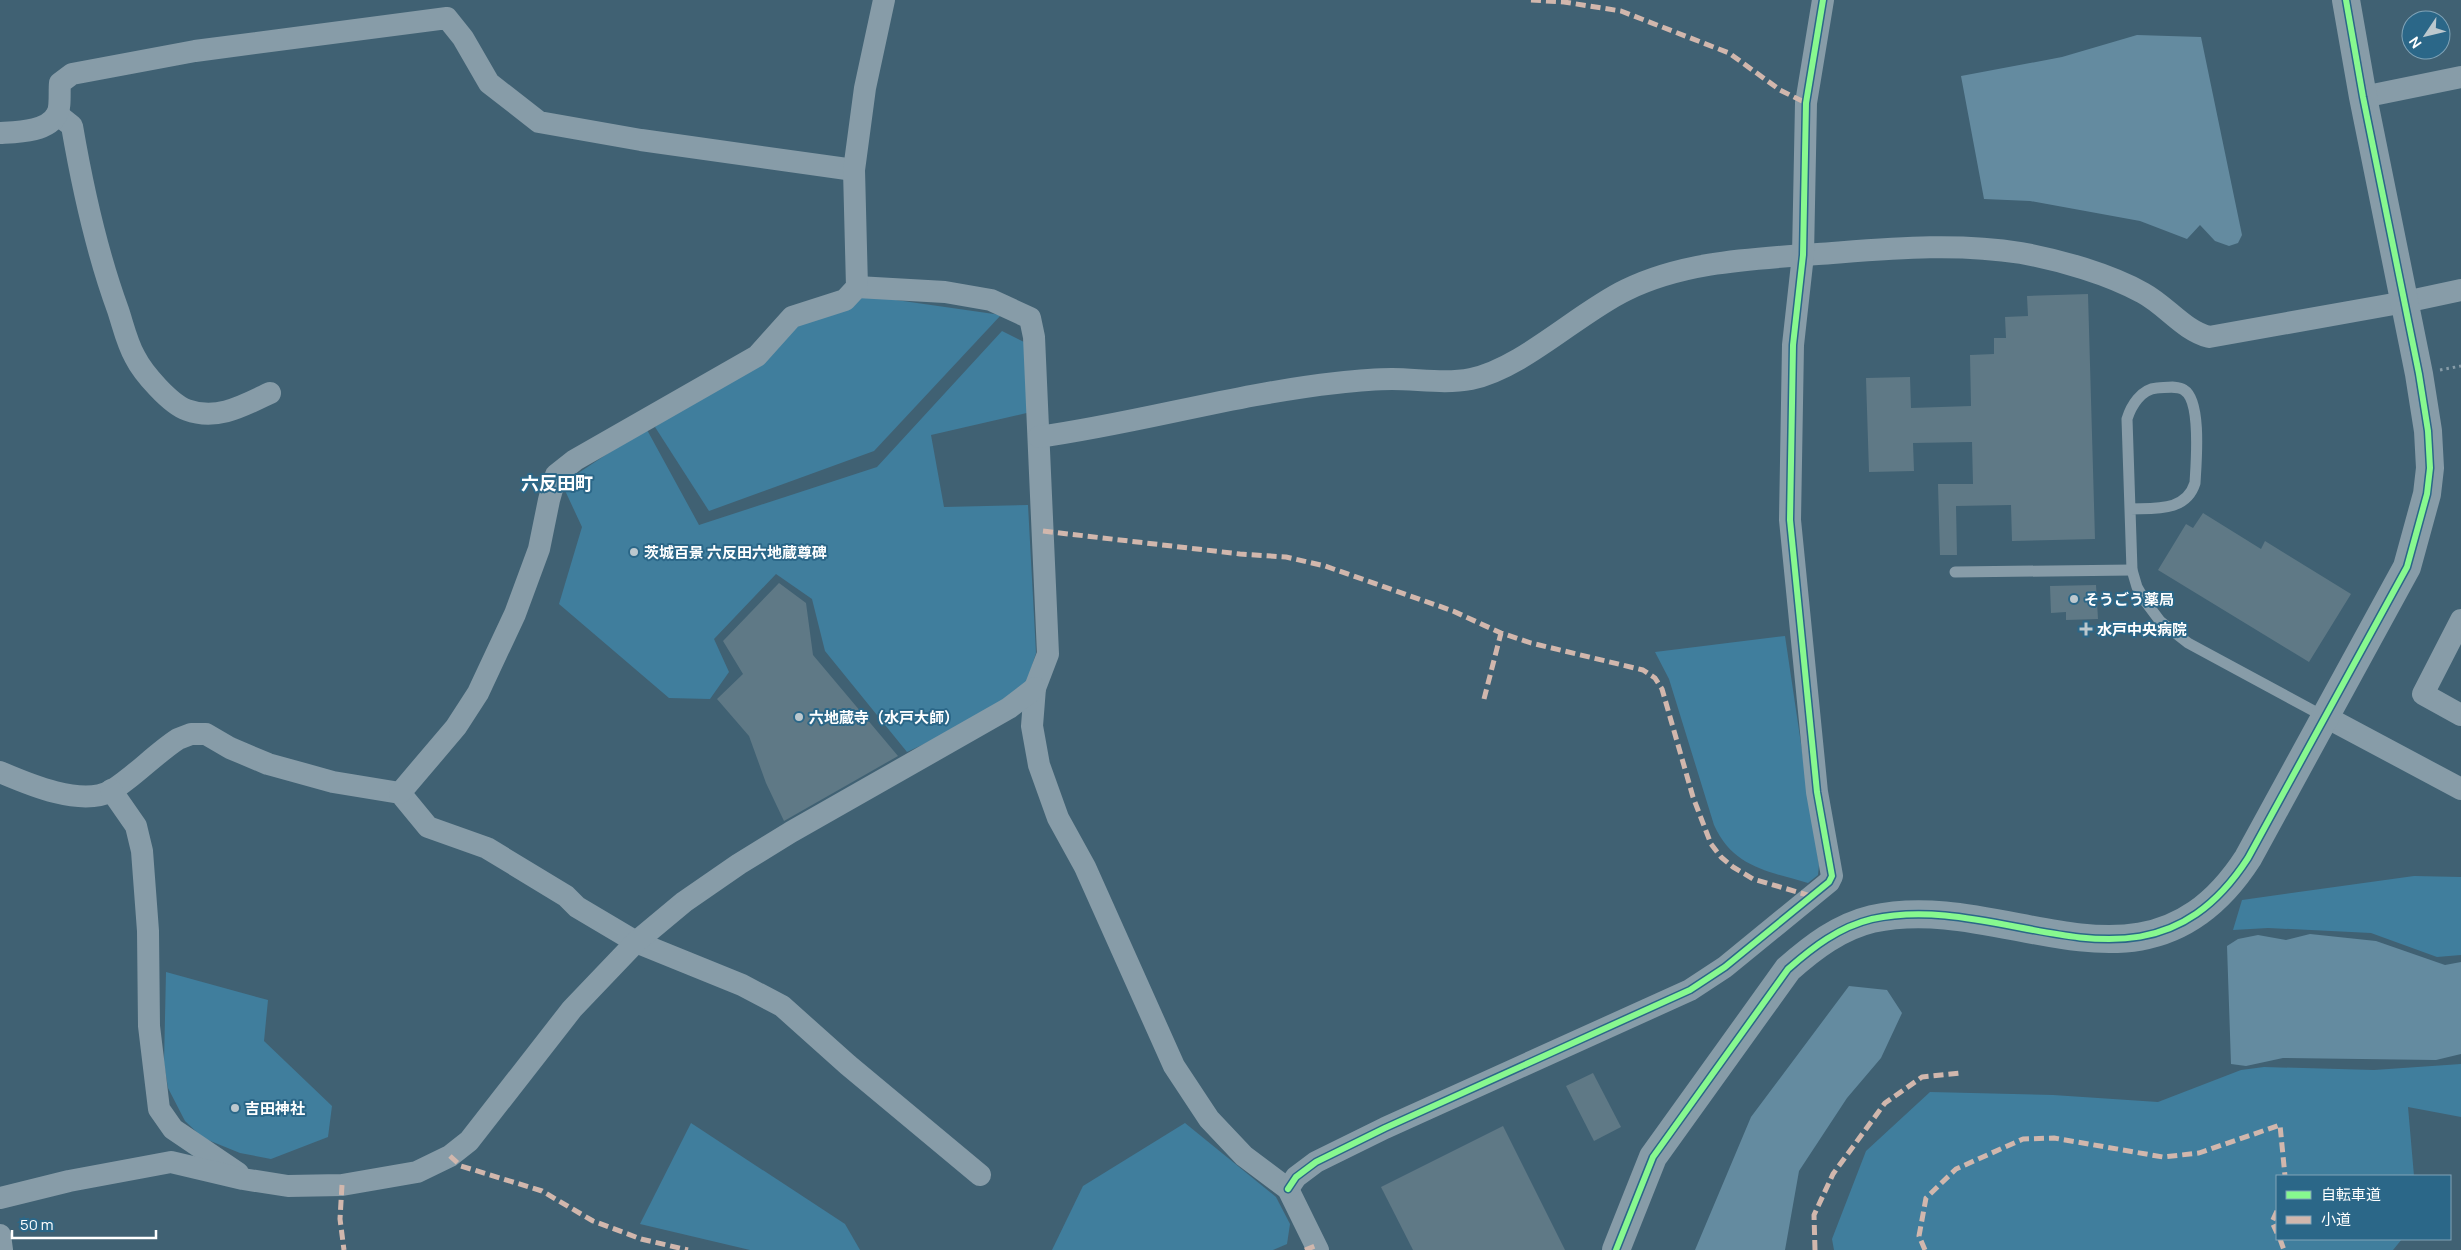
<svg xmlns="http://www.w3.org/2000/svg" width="2461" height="1250" font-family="Manrope,'Noto Sans JP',sans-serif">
<rect width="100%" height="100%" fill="#406173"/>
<g fill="#407e9d">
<path d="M861,295L1001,315L874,451L709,511L655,427L794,326Z"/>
<path d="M1002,331L1030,345L1031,412L931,435L944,507L1028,505L1036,653L1022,698L907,752L825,651L812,599L776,574L714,639L729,672L710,699L669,698L559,604L582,527L562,484L646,428L699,525L877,467Z"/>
<path d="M1785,636L1819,865L1818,875L1808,883C1767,871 1733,867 1714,825L1669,679L1655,652Z"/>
<path d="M2414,876L2461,877V955L2437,957L2371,933L2268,928L2233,930L2242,900Z"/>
<path d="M166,972L268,1000L264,1041L332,1106L328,1137L271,1159L240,1153L203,1138L185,1121L168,1088L164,1063Z"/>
<path d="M2461,1064V1117L2408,1107L2414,1176H2277V1239H2402L2393,1250H1834L1832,1239L1866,1151L1930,1092L2053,1095L2158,1102L2241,1070L2264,1067L2374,1070Z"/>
<path d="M691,1123L845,1224L860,1250H750L640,1224Z"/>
<path d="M1185,1123L1276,1197L1290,1224L1287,1244L1273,1250H1052L1083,1186Z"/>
</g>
<g fill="#648ba0">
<path d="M2137,35L2201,37L2242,235L2238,243L2229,246L2215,241L2200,225L2187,239L2140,221L2030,201L1984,199L1961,76L2062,57Z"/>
<path d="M2310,934L2376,941L2445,965L2461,962V1054L2436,1060L2283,1058L2246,1066L2231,1064L2227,946L2238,939L2258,935L2286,940Z"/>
<path d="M1849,986L1887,990L1902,1013L1881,1058L1847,1098L1799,1171L1785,1250H1695L1751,1117Z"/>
</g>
<g fill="#5f7986">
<path d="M2088,294L2095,539L2012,541L2011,505L1956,506L1957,555H1940L1938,484H1973L1972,442L1913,443L1914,471L1869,472L1866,378L1910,377L1911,408L1971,406L1970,355L1994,354V338H2006L2005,317L2028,316L2027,296Z"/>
<path d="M2203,513L2261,549L2265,541L2351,594L2309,662L2158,570L2186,524L2193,528Z"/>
<path d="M779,583L806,603L813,655L898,756L784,821L766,783L749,736L717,699L743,674L723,641Z"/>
<path d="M2096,585L2098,619L2066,620V612L2051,613L2050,586Z"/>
<path d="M1593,1073L1621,1127L1594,1141L1566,1086Z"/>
<path d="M1503,1126L1565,1250H1413L1381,1187Z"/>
</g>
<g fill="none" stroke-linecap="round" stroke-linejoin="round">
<path stroke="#879ca8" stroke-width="3" stroke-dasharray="2.5 4" stroke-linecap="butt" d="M2440,370L2461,366"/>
<g stroke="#879ca8" stroke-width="11">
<path d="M2130,509C2155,508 2186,512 2195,483C2196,464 2202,401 2184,390C2177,385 2165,388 2157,388C2141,389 2131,406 2127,419L2132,570L2137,587L2145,601L2160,621L2188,643L2325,717"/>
<path d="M1955,572L2132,570"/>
</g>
<g stroke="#879ca8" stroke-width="22">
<path d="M2363,97L2461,77"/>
<path d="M57,114L72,126C83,190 96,250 118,310C123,325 127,343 135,357C143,373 170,404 187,410C217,421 243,406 270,393"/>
<path d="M0,133C17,132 48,132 57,114C61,107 59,92 60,83L72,74L195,51L447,18L463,38L489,83L539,122L641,140L854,170"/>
<path d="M857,287L945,292L991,300L1030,318L1034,337L1048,654L1035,688L1032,726L1039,765L1058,818L1085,867L1174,1066L1209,1119L1244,1156L1288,1189L1318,1250"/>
<path d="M1039,437C1139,423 1236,394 1336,383C1354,381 1373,379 1392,379C1418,379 1445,384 1471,379C1523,368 1578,313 1626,290C1685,261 1754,259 1818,254C1886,249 1953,242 2021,253C2060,260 2109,274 2143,293C2167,306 2183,330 2209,337L2405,302L2461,290"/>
<path d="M2461,620L2423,694L2461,715"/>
<path d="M2326,717L2461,789"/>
<path d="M0,772C28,784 81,807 111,791C134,777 155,754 178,739L191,734H206L230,748L268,764L333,782L400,793L428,827L487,848L566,896L577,907L636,942L742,985L782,1006L848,1065L980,1175"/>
<path d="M111,790L136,826L142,851L148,931L149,1026L159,1109L173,1129L238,1173"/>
<path d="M400,793L456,727L478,693L515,614L539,549L549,500L556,475L575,460L757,356L792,317L845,300L857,287L854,170L865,88L884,0"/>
<path d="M1288,1189L1296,1177L1316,1162L1385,1128L1690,990L1725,967L1829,882L1832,876L1817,792L1790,520L1793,345L1803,255L1806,103L1823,0"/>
<path d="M0,1198L69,1181L171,1162L243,1179L288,1186L342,1185L417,1172L450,1156L469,1141L572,1009L636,942L684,902L739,864L791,832L1009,708L1035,688"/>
<path d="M0,1235L2,1250"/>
</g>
<path stroke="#879ca8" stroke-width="28" d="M1616,1250L1653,1157L1788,969C1813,947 1839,927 1872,919C2007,889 2146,1016 2248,858L2407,567L2427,494L2430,468L2428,431L2419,374L2363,97L2346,0"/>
<g stroke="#d1b7ad" stroke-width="5" stroke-dasharray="10 5" stroke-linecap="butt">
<path d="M1531,0L1564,2L1621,11L1729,53L1780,90L1806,103"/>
<path d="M1043,531L1240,554L1286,557L1325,566L1453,611L1501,633L1531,643L1643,670L1655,678L1662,689L1693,797L1711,844L1721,857L1733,867L1753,879L1811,896"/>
<path d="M1484,699L1501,633"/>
<path d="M450,1156L461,1166L542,1191L593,1221L641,1239L688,1250"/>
<path d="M342,1185L340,1219L344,1250"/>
<path d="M2277,1211L2272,1222L2277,1233"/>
<path d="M2280,1239L2284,1250"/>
<path d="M1305,1250L1315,1246"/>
<path d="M1815,1250L1814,1215L1833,1174L1885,1103L1922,1077L1962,1073"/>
<path d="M1925,1250L1919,1236L1926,1198L1956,1169L2023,1139L2054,1138L2163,1157L2199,1153L2280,1125L2285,1176"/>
</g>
<g stroke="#2b6788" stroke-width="9">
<g id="cycleway">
<path d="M1288,1189L1296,1177L1316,1162L1385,1128L1690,990L1725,967L1829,882L1832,876L1817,792L1790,520L1793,345L1803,255L1806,103L1823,0"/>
<path d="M1616,1250L1653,1157L1788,969C1813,947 1839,927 1872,919C2007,889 2146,1016 2248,858L2407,567L2427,494L2430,468L2428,431L2419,374L2363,97L2346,0"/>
</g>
</g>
<use href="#cycleway" stroke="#87f88f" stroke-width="6"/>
</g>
<g fill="#bcc8ce" stroke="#2b6788" stroke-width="2">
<circle cx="634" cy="552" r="5"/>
<circle cx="2074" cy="599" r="5"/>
<path d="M2083.5 621.5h5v5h5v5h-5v5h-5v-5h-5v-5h5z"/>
<circle cx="799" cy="717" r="5"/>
<circle cx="235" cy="1108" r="5"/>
</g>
<g text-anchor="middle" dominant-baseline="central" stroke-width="4" stroke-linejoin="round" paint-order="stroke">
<g font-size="15" font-weight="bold" fill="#fff" stroke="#2b6788" text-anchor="start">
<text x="644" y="552">茨城百景 六反田六地蔵尊碑</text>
<text x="2084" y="599">そうごう薬局</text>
<text x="2097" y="629">水戸中央病院</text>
<text x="809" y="717">六地蔵寺（水戸大師）</text>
<text x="245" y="1108">吉田神社</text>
</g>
<g font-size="18" font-weight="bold" fill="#fff" stroke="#2b6788">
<text x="557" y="483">六反田町</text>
</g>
</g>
<rect x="2276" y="1175" width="175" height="65" fill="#2b6788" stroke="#80a4b8"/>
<rect x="2286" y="1191" width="25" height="8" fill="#87f88f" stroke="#80a4b8"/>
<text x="2321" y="1200" font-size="15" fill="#ffffff">自転車道</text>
<rect x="2286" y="1216" width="25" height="8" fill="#d1b7ad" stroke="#80a4b8"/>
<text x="2321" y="1225" font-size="15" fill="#ffffff">小道</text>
<g transform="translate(2426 35) rotate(235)"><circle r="24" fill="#2b6788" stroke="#80a4b8"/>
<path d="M0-4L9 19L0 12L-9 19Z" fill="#bcc8ce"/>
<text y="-8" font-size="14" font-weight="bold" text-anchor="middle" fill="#ffffff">N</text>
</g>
<path d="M12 1230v8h144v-8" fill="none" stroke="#ffffff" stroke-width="2.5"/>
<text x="20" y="1230" font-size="15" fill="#ffffff" stroke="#2b6788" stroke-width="4" paint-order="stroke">50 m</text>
</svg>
